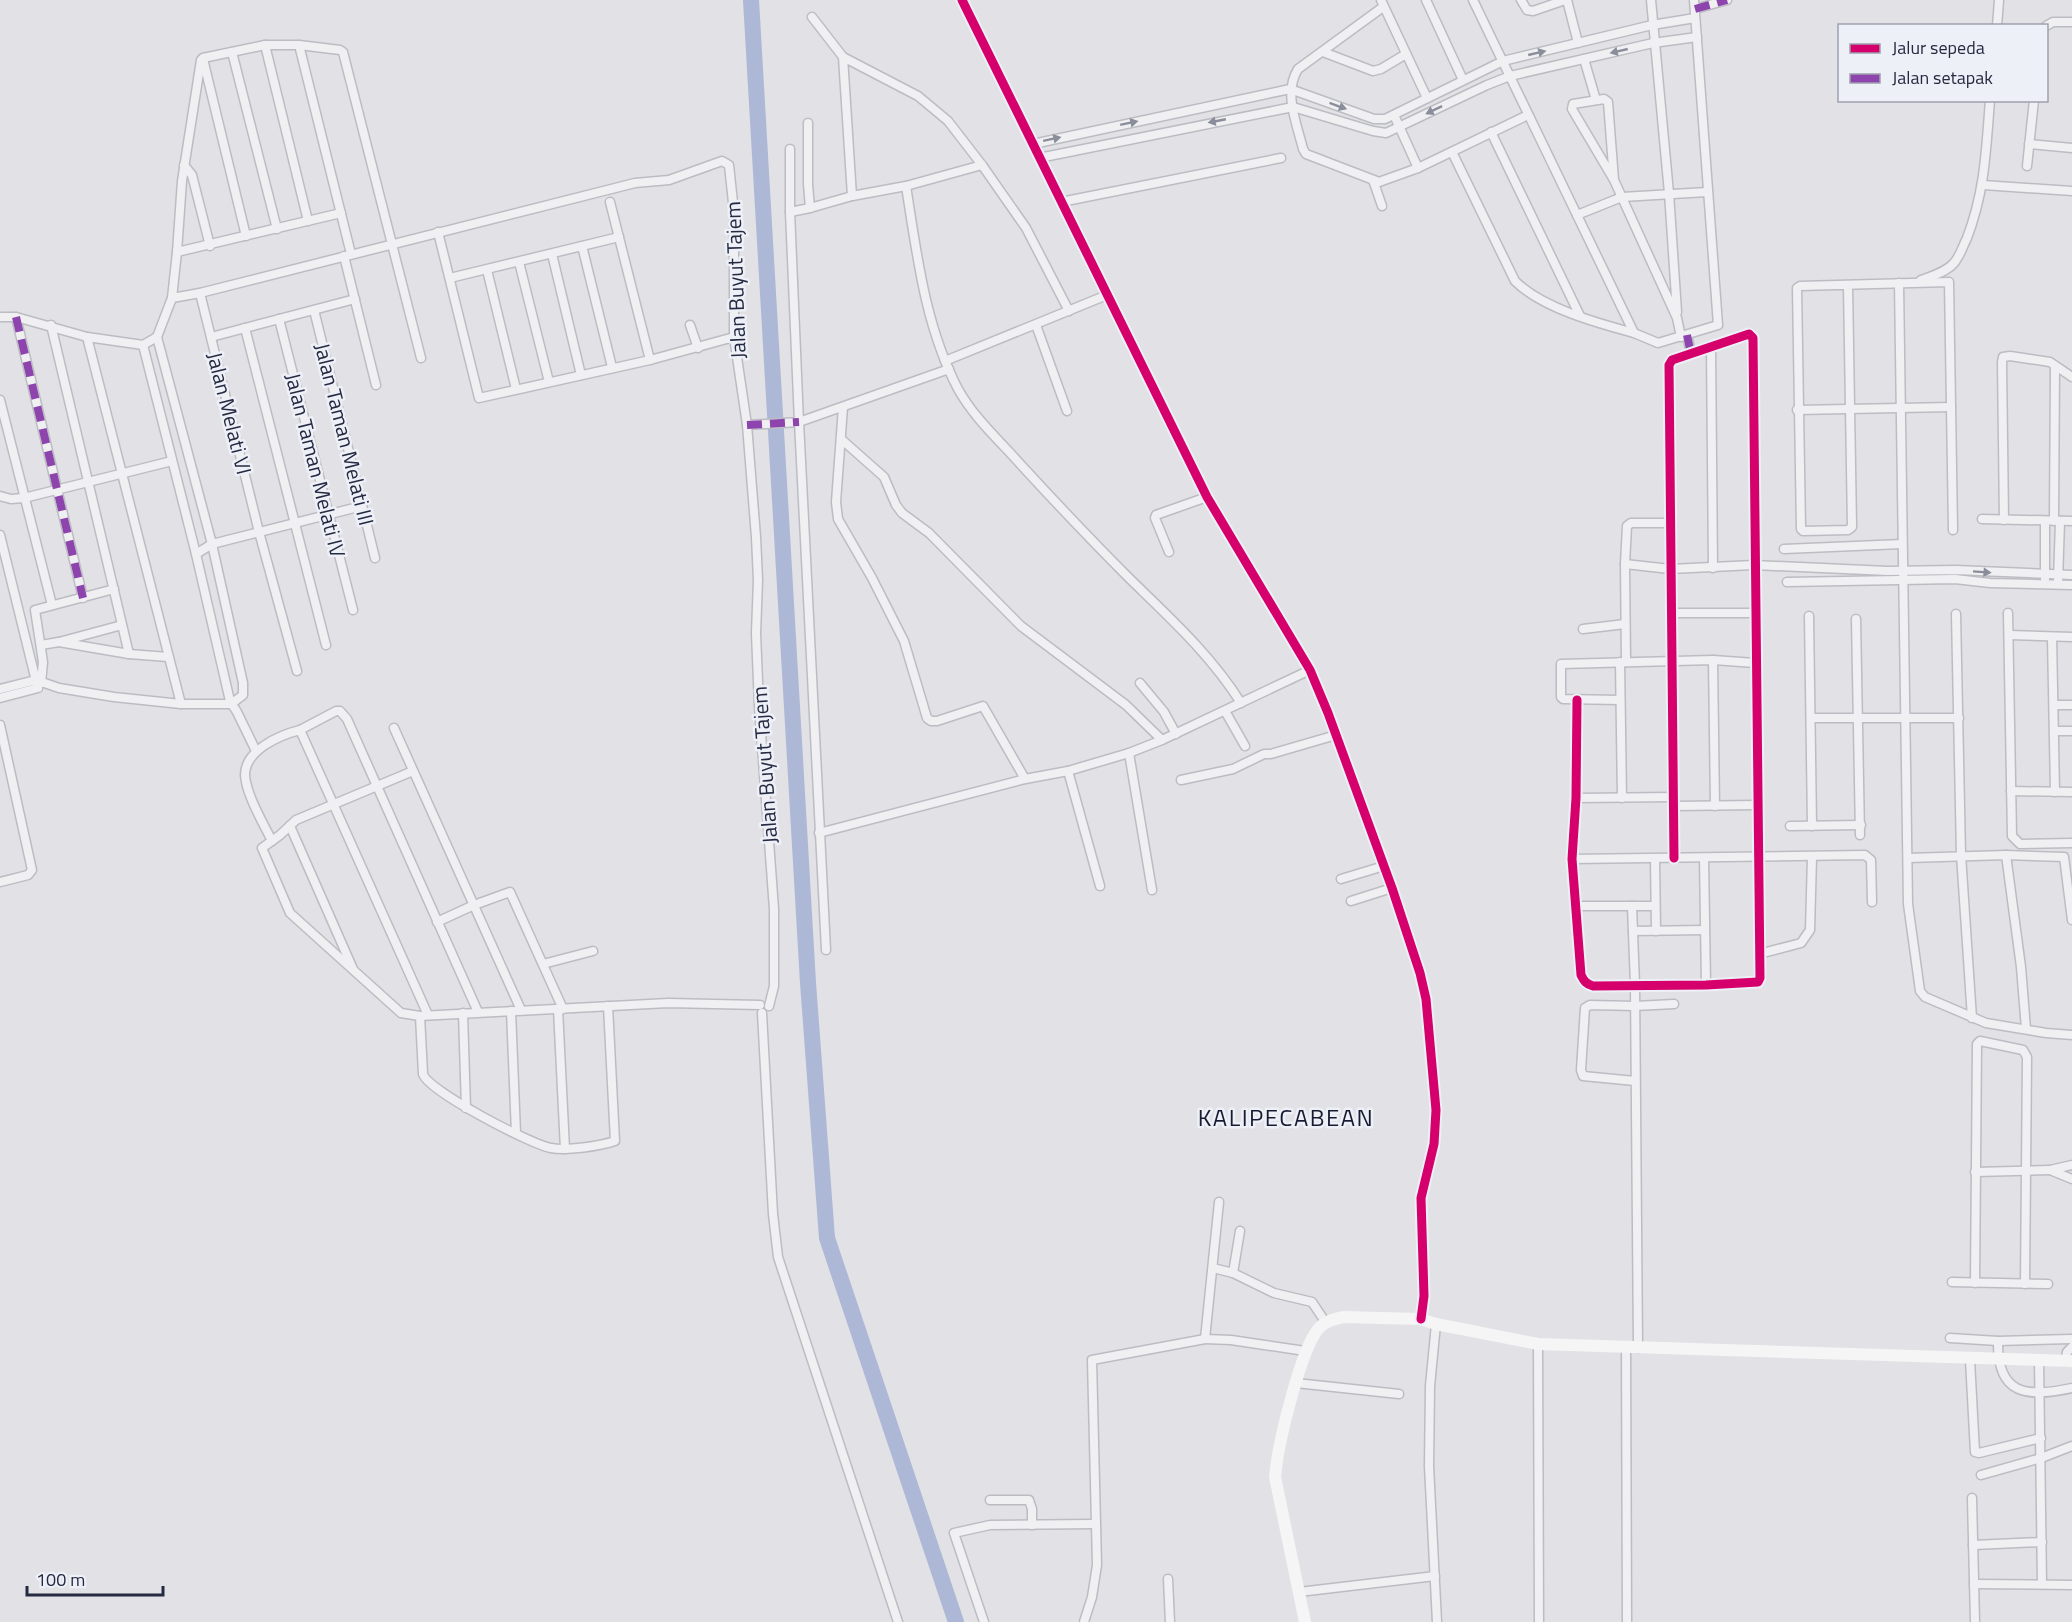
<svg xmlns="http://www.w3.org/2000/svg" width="2072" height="1622" font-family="'Titillium Web',sans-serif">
<rect width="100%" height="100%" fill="#e1e1e6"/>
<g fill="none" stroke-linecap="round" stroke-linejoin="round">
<path stroke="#acb8d5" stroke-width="16" d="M751,0L808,983L827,1238L956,1622"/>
<g stroke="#bcbdc2" stroke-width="11">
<g id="street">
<path d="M962,0L1207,497L1310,670L1328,713L1392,888L1420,973L1426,999L1436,1110L1434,1144L1421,1198L1424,1296L1421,1319"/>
<path d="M1381,0L1427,98"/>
<path d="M1426,0L1463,80"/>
<path d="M1473,0L1634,333L1658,343L1718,325L1694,0"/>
<path d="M1521,0L1527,10L1533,11L1565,0"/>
<path d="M1567,0L1578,43"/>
<path d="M1651,0L1669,193L1677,312"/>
<path d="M1383,7L1298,69C1283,93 1297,124 1303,149L1306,154L1379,182L1418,168L1528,115"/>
<path d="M1695,9L1727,0"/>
<path d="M812,17L843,57L918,96L948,121L982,165L1026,228L1069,311"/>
<path d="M1997,26L1999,0"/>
<path d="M2046,26L2053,22H2072"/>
<path d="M265,45L308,221"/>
<path d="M299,45L351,254"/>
<path d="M232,52L277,229"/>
<path d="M1323,52L1373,71L1381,69L1406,54"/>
<path d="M843,57L852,196"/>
<path d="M203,59L246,236"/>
<path d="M1584,59L1596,100"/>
<path d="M1394,115L1418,168"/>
<path d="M808,123V184L810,208"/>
<path d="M1491,132L1580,316"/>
<path d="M1033,144L1290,89L1374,119H1385L1503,61L1652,25L1695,18"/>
<path d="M2029,144L2072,148"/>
<path d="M1452,152L1515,281C1542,308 1597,323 1634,333"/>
<path d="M1039,158L1293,107L1373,131L1386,133L1487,85L1510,76L1653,43L1697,37"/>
<path d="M184,165L192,175L210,246"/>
<path d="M982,165L906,186C917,255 925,326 958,389C974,418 1000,441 1022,466C1057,504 1092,541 1129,578C1170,618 1211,655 1241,703"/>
<path d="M2027,166L2034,100"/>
<path d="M1373,180L1382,206"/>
<path d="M1614,180L1608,102L1604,99L1573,104L1572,109L1614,180L1677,318L1681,337"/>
<path d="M1983,185L2072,191"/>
<path d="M610,202L650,360"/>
<path d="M1061,202L1281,158"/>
<path d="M790,212L810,208L852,196L906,186"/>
<path d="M1577,215L1622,197L1707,192"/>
<path d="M438,232L479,398L650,360L734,337"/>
<path d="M582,246L612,367"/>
<path d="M177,252L341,213"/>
<path d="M552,254L581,375"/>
<path d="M344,256L376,385"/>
<path d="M519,262L549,382"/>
<path d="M487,270L516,389"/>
<path d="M450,278L619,237"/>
<path d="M1921,280C1932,276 1946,272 1954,263C1960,256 1963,246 1967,238C1985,191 1986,150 1990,100"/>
<path d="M1899,283L1908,904L1920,991L1925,997L1986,1023L2046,1033L2072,1035"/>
<path d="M1848,286L1852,527L1848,530L1803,531L1801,529L1797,288L1800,286L1949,282L1953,530"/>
<path d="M200,293L259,532L297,671"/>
<path d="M172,298L200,293L635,183L669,180L722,161L729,165L734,212V337L747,425L756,537L758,580L756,633L759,706L774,909V986L769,1006"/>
<path d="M314,310L375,558"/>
<path d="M0,317H16L87,337L143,345L157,337L172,298L177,252L182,181L201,60L203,58L265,45H299L340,50L343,52L421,358"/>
<path d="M16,317L83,598"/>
<path d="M279,319L353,610"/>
<path d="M51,325L129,654"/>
<path d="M690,325L698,348"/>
<path d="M1036,325L1067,411"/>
<path d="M245,328L326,645"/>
<path d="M1687,335L1691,354"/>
<path d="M87,337L181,704"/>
<path d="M211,337L355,299"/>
<path d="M143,345L196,554L230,701L237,712L256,751"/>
<path d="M1711,347L1713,568"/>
<path d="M945,361L1107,295"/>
<path d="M0,400L52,605"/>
<path d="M843,407L836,502L838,519L872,578L904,641L927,718L931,721H937L983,706L1025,779"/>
<path d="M1797,410L1951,407"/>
<path d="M747,425L799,422L790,212V149"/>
<path d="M841,439L884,477L896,505L902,513L929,533L1021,626L1126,705L1162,740"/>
<path d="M0,496L11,499L24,498L172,461"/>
<path d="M1982,519L2072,521"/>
<path d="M2004,520L2002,362L2003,357L2010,356L2050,362L2072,377"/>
<path d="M2045,521V579"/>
<path d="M2054,521L2055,366"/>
<path d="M0,535L37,685"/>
<path d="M1784,549L1902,544"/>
<path d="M1169,552L1155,518L1156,515L1207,497"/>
<path d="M196,554L212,544L362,506"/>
<path d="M1625,564L1670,569L1754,565L1888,571L1956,570L2072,575"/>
<path d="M2058,581L2060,521"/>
<path d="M1787,582L1955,579L1990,583L2072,585"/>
<path d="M1671,613H1755"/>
<path d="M2008,613L2012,836L2020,844L2072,843"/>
<path d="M1956,614L1961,855L1972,1018"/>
<path d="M1809,616L1812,826"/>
<path d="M1856,619L1860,835"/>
<path d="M1583,629L1625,624"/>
<path d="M2009,635L2072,637"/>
<path d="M2052,637L2055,792"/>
<path d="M59,642L129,654L168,657"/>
<path d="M41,645L59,642L122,625"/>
<path d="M1713,660L1715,806"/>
<path d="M1620,662L1622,798"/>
<path d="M1626,662L1625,564L1627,526L1631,523H1670"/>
<path d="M41,683L43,662L35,610L114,589"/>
<path d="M1140,683L1164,712L1176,734"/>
<path d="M0,689L36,680L59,688L114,697L181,704H231L243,695V683L212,544L157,337"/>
<path d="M0,698L38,688"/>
<path d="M1577,700L1576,798L1572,859L1581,975C1584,981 1586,984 1593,986L1706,985L1758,982L1760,978L1753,338L1749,334L1672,360L1669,365L1674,858"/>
<path d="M1620,700L1563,699L1561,697V664L1713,660L1755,663"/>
<path d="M2055,705H2072"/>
<path d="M1225,711L1245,746"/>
<path d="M1811,718H1959"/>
<path d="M0,725L32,870L28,875L0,882"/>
<path d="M394,728L521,1010"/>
<path d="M300,730L336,711H340L347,719L478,1012"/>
<path d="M2055,731H2072"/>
<path d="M1129,753L1152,890"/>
<path d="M413,771L296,820L280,835L262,848L290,913L401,1013L420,1016L668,1003L760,1005"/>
<path d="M1068,771L1100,886"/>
<path d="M1181,780L1233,769L1264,754H1271L1336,735"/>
<path d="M2011,791L2072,792"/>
<path d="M1576,798L1674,797"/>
<path d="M1674,806L1757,805"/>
<path d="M290,826L353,969"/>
<path d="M1790,826L1861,825"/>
<path d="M819,833L1025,779L1068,771L1129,753L1162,740L1310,670"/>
<path d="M272,841C263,823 246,794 245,775C245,750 280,735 300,730L428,1015"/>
<path d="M2006,855L2021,967L2026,1029"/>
<path d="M1704,858L1706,985"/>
<path d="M1908,858L2006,855L2064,857L2072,920"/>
<path d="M1572,859L1865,855L1871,860L1872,902"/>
<path d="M1655,859L1656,931"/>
<path d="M1341,879L1384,866"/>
<path d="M1351,901L1392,888"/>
<path d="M1575,906H1655"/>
<path d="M1632,906L1635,985L1638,1348"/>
<path d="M437,922L474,905L510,892L563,1009"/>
<path d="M1633,931L1705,930"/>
<path d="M826,950L799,422L949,369"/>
<path d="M1759,954L1801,943L1810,930L1812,857"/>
<path d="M543,964L593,951"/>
<path d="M558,1009L565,1149"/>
<path d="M511,1011L516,1133"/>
<path d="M463,1013L466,1108"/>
<path d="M762,1013L773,1214L778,1257L898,1622"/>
<path d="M420,1016L423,1074C428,1091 532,1145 551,1148C567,1151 600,1146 615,1141L608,1006"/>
<path d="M1635,1081L1583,1076L1581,1070L1585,1008L1590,1005L1635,1006L1674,1004"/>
<path d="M2072,1165L2050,1170L2072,1179"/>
<path d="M1975,1172L2050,1170"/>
<path d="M1219,1202L1205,1339L1231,1340L1305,1351"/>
<path d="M1213,1268L1233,1273L1274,1293L1312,1302L1326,1323"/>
<path d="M1233,1273L1240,1231"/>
<path d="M1952,1282L2048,1284"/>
<path d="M1975,1283L1977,1044L1980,1041L2023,1050L2027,1057L2025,1284"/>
<path d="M1436,1324L1430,1386L1429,1466L1437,1622"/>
<path d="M1950,1338L1998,1341L2071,1339"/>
<path d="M1998,1341C1997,1395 2026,1398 2072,1388"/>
<path d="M1538,1344L1539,1622"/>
<path d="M1626,1347L1627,1622"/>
<path d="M1970,1360L1975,1452L1979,1453L2041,1438"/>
<path d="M2039,1360L2042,1584"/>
<path d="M2065,1361L2067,1352L2072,1347"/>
<path d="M1296,1383L1399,1394"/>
<path d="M1981,1475L2041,1458L2072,1446"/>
<path d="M1972,1498L1975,1622"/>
<path d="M990,1500H1029L1032,1509V1525"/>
<path d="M1973,1545L2042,1542"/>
<path d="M1168,1579L1170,1622"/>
<path d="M1974,1584L2072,1585"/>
<path d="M1299,1592L1435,1576"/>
<path d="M984,1622L954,1533L990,1525L1094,1524"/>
<path d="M1084,1622L1092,1597L1097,1565L1092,1360L1205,1339"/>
</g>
</g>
<use href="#street" stroke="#f0f0f3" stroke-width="8"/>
<path stroke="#f5f5f6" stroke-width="12" d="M1305,1622L1275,1477L1276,1469C1279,1441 1301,1348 1319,1328C1326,1321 1334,1319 1344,1317L1421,1319L1436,1324L1538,1344L2072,1361"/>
<g stroke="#8e44ad" stroke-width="8" stroke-dasharray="15 8" stroke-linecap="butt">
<path d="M1695,9L1727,0"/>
<path d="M16,317L83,598"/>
<path d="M1687,335L1691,354"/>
<path d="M747,425L799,422"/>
</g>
<g stroke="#eef0f7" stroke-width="13">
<g id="cycleway">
<path d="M962,0L1207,497L1310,670L1328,713L1392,888L1420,973L1426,999L1436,1110L1434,1144L1421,1198L1424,1296L1421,1319"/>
<path d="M1577,700L1576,798L1572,859L1581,975C1584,981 1586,984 1593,986L1706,985L1758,982L1760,978L1753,338L1749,334L1672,360L1669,365L1674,858"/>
</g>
</g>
<use href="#cycleway" stroke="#d6006c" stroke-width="9"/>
</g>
<defs><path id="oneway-solid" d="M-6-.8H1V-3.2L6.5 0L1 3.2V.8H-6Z" transform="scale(1.5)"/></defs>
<g fill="#8a8d9a">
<use href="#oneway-solid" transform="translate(1619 51) rotate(167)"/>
<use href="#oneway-solid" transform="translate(1537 53) rotate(-13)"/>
<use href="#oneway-solid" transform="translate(1338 106) rotate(20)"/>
<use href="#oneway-solid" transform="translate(1434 110) rotate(154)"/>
<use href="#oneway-solid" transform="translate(1217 121) rotate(169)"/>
<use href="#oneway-solid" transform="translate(1129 123) rotate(-12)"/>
<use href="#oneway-solid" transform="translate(1052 139) rotate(-12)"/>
<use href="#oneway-solid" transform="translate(1982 572) rotate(4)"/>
</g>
<g text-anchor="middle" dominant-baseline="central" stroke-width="5" stroke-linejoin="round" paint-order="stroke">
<g font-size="21" fill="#252a42" stroke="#eef0f7">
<text transform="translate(735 280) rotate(-92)">Jalan Buyut Tajem</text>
<text transform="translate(230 413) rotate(76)">Jalan Melati VI</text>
<text transform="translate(345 434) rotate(76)">Jalan Taman Melati III</text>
<text transform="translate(316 465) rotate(76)">Jalan Taman Melati IV</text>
<text transform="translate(764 765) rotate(-94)">Jalan Buyut Tajem</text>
</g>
<g font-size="24" letter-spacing="1.5" fill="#181c32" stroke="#eef0f7">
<text x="1286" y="1117">KALIPECABEAN</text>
</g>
</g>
<rect x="1838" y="24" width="210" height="78" fill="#eef0f7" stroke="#9ea1af" stroke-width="1.5"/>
<rect x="1850" y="44" width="30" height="9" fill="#d6006c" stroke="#9ea1af" stroke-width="1.5"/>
<text x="1892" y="54" font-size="18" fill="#252a42">Jalur sepeda</text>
<rect x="1850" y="74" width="30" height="9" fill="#8e44ad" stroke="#9ea1af" stroke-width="1.5"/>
<text x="1892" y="84" font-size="18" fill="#252a42">Jalan setapak</text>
<path d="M27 1586v9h136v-9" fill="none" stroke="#252a42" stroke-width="3"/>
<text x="36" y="1586" font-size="18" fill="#252a42" stroke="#eef0f7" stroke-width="4.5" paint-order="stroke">100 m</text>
</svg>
